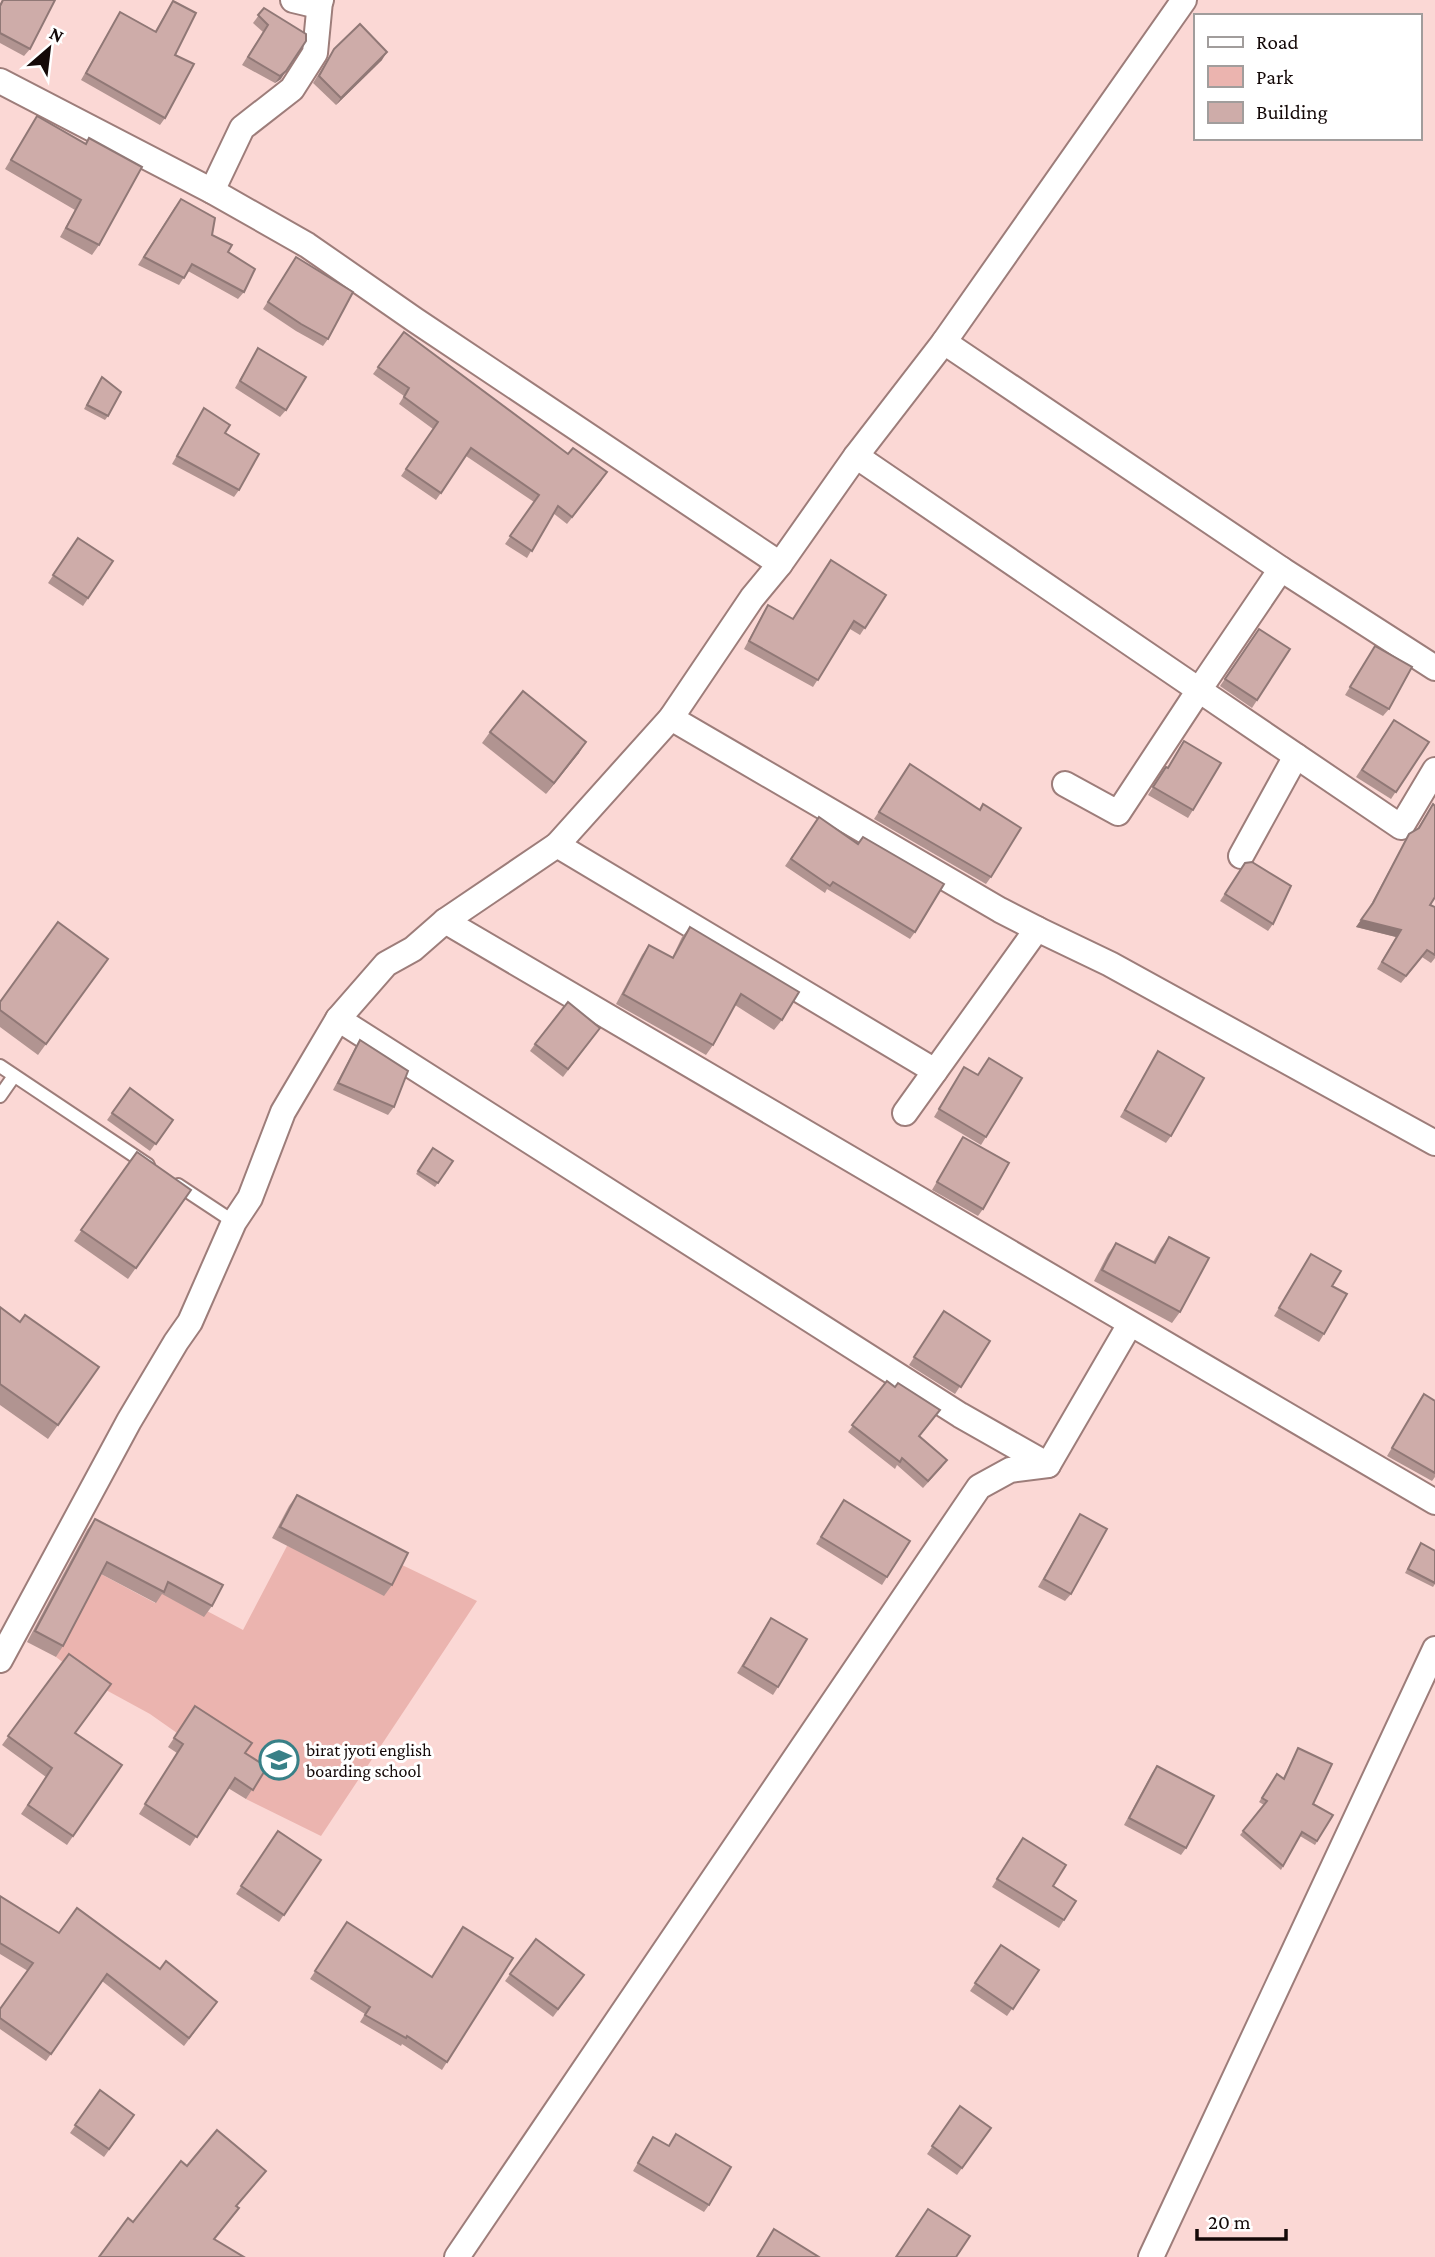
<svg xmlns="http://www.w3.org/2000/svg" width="1435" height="2257" font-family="'Crimson Pro',serif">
<rect width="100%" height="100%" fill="#fbd8d5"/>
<path fill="#ebb4af" d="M287,1546L400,1564L477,1601L321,1836L246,1799L260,1777L177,1733L150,1714L84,1678L56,1657L99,1573L155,1603L161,1593L204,1616L207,1611L243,1630Z"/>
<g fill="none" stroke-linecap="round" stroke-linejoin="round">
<g stroke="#9d7d7a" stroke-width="16">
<g id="lane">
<path d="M0,1066L148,1165"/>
<path d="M0,1096L14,1076"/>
<path d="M178,1185L234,1222"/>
</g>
</g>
<g stroke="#9d7d7a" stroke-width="28">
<g id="street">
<path d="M293,0L314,5L321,0"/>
<path d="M0,81L212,191L307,245L415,320L780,564"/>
<path d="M212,191L242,128L292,89L315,53L320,1"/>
<path d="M944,342L1281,569"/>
<path d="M856,456L1199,690L1118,813L1065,784"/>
<path d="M1435,668L1281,569L1199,690L1401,827L1435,770"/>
<path d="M671,718L1000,910L1037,929L905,1113"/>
<path d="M557,845L935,1071"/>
<path d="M1241,856L1296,756"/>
<path d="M445,921L1435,1502"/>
<path d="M1037,929L1110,964L1435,1143"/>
<path d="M338,1019L960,1415L1048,1465L1010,1470L979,1487L457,2257"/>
<path d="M1048,1465L1130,1324"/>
<path d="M0,1660L129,1421L176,1342L190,1322L234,1222L250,1198L283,1112L338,1019L386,964L413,949L445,921L557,845L671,718L752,598L780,564L856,456L944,342L1184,0"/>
<path d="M1151,2257L1435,1649"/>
</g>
</g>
<use href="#lane" stroke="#fff" stroke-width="12"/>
<use href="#street" stroke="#fff" stroke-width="24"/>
</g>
<g fill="#b19491">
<path d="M2,0H55L30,49L24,56L0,43V4Z"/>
<path d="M173,1L175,55L165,118L160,125L81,80L120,12L155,31Z"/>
<path d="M264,8L281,79L275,83L242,65L263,32L253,23Z"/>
<path d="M334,49L382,60L336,105L313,83Z"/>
<path d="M37,116L85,144L89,138L99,245L92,255L60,237L75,210L5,169Z"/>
<path d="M175,207L212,235L228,252L244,292L238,299L188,271L179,285L138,265Z"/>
<path d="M296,257L328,339L323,346L296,331L263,309Z"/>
<path d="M404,332L602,480L567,524L553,513L527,558L505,544L534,502L466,456L436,500L401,476L433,429L399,404L404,396L373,374Z"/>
<path d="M258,348L286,410L280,417L235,388Z"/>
<path d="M102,377L108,416L105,420L84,409Z"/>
<path d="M204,408L225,433L239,490L234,497L172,464Z"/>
<path d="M78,538L113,561L83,606L48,583Z"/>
<path d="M886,595L860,635L850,629L813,687L744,649L763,613L768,605L793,619Z"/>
<path d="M1259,629L1290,649L1252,708L1220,686Z"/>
<path d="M1375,646L1389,709L1383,716L1345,695Z"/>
<path d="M1394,720L1429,742L1391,799L1356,777Z"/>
<path d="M490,732L579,753L546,794L482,743Z"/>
<path d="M1184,741L1193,810L1188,818L1148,795L1166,767L1167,768Z"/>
<path d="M910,764L991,877L986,884L874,819Z"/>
<path d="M1433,804L1430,905L1435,907V958L1431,963L1422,957L1401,983L1377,969L1396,937L1356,927L1368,910L1405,841L1409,834L1417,829Z"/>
<path d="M819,817L915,932L910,939L827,889L825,893L785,866Z"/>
<path d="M1245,863L1273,924L1268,931L1220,901Z"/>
<path d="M690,927L782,1020L774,1030L735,1005L713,1045L706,1055L616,1004L642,955L649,945L672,958L682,937Z"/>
<path d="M108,959L38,1055L0,1027V1002Z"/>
<path d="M600,1028L563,1077L530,1051L535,1044Z"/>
<path d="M360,1040L394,1107L388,1115L333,1090L355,1048Z"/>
<path d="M1158,1051L1171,1136L1166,1143L1120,1117Z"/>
<path d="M964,1067L986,1137L981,1145L934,1117Z"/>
<path d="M130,1088L173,1120L150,1151L107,1120Z"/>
<path d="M963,1137L983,1209L978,1216L932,1190Z"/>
<path d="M433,1148L453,1161L435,1187L416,1174Z"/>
<path d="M137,1152L191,1190L128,1279L74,1241Z"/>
<path d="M1169,1237L1180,1312L1172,1323L1094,1281L1108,1254L1116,1243L1153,1262L1161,1248Z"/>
<path d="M1311,1254L1332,1286L1324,1334L1319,1342L1274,1316Z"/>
<path d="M0,1307L20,1322L99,1367L48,1439L0,1405Z"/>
<path d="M944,1311L990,1341L955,1394L909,1365Z"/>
<path d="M887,1381L920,1436L942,1467L923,1488L897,1465L895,1469L848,1432Z"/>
<path d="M1424,1394L1435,1401V1477L1432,1481L1387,1456Z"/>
<path d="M297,1495L392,1585L384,1596L272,1538L289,1506Z"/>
<path d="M844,1500L887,1577L882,1585L816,1544Z"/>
<path d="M1080,1514L1071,1594L1065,1601L1038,1587Z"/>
<path d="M95,1519L212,1606L204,1617L162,1594L156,1603L101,1574L63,1646L56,1657L27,1642L87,1530Z"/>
<path d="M1421,1543L1435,1551V1584L1433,1587L1405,1573Z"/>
<path d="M771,1618L778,1687L773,1695L737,1673Z"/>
<path d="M69,1654L75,1733L122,1765L67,1845L21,1814L46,1777L2,1745Z"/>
<path d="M195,1706L245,1753L267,1767L246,1799L228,1788L190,1846L139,1814L177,1753L168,1747Z"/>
<path d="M1298,1748L1313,1804L1333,1815L1315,1845L1300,1836L1281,1870L1240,1835L1264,1805L1259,1802L1277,1774L1283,1778Z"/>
<path d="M1157,1766L1186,1848L1181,1855L1124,1825L1152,1773Z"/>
<path d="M278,1831L321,1860L279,1922L236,1894Z"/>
<path d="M1017,1846L1053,1886L1064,1920L1059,1928L992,1887Z"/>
<path d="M0,1896L59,1933L212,2009L184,2046L102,1981L46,2061L0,2029V2009L28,1971L0,1954Z"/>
<path d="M347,1922L447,2062L442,2070L402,2044L401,2046L360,2022L365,2014L310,1979Z"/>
<path d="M536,1939L584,1975L553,2017L505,1981Z"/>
<path d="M1001,1945L1039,1970L1007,2016L970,1991Z"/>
<path d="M100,2090L134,2115L104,2157L70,2133Z"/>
<path d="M960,2106L991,2128L957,2175L927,2154Z"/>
<path d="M676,2134L709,2205L704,2212L633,2171L653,2137L668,2146Z"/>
</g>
<g fill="#907876">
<path d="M387,52L382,60L336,105L341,98Z"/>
<path d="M286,71L281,79L275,83L280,76Z"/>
<path d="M586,742L579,753L546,794L554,783Z"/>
<path d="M1361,920L1401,930L1396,937L1356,927Z"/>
</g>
<g fill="#ceaca9" stroke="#907876" stroke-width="2">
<path d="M3,0H55L30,49L0,33V6Z"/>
<path d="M173,1L196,13L175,55L194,64L165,118L86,73L120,12L156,32Z"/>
<path d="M264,8L306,34V41L286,71L280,76L248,57L268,25L258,15Z"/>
<path d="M360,24L387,52L341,98L319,76L334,49Z"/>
<path d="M37,116L86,144L89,138L142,167L99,245L66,228L81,200L11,160Z"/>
<path d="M181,199L215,218L212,235L232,245L228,252L255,269L244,292L192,264L184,278L144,257Z"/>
<path d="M296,257L353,292L328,339L301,324L268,302Z"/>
<path d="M404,332L568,454L573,448L607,472L572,517L558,506L532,551L510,536L539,495L471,448L441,493L406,469L438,422L404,397L409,388L378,367Z"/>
<path d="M258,348L306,377L286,410L240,381Z"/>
<path d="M102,377L121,392L108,416L87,405Z"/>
<path d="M204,408L230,425L225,433L259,454L239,490L177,456Z"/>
<path d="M78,538L113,561L88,598L53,575Z"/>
<path d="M831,560L886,595L865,628L854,621L818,680L749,641L768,605L793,619Z"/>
<path d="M1259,629L1290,649L1257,700L1225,679Z"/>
<path d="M1375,646L1412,667L1389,709L1350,687Z"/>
<path d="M523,691L586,742L554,783L490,732Z"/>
<path d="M1394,720L1429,742L1396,792L1362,770Z"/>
<path d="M1184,741L1221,763L1193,810L1153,787L1166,767L1168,768Z"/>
<path d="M910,764L980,810L983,804L1021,828L991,877L879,812Z"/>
<path d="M1433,804L1435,806V897L1430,905L1435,907V955L1427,950L1406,976L1382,962L1401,930L1361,920L1373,903L1409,834L1419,828Z"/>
<path d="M819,817L858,844L863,837L944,884L915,932L833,882L830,886L791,859Z"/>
<path d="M1252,862L1291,886L1273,924L1225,894L1245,863Z"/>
<path d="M58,922L108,959L46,1044L0,1010V1002Z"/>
<path d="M690,927L799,992L782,1020L741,994L713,1045L623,994L649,945L673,958Z"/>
<path d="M568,1002L600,1028L568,1069L535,1044Z"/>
<path d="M360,1040L408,1071L394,1107L338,1083Z"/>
<path d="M1158,1051L1204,1078L1171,1136L1125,1110Z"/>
<path d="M989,1058L1022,1078L986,1137L939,1109L964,1067L978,1075Z"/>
<path d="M130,1088L173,1120L156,1144L112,1113Z"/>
<path d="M963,1137L1009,1163L983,1209L937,1182Z"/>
<path d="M433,1148L453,1161L438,1183L418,1171Z"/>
<path d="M137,1152L191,1190L136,1268L81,1230Z"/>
<path d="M1169,1237L1209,1258L1180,1312L1102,1270L1116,1243L1155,1263Z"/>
<path d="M1311,1254L1341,1271L1332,1286L1347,1294L1324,1334L1279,1308Z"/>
<path d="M0,1307L20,1322L25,1315L99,1367L58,1425L0,1384Z"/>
<path d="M944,1311L990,1341L961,1387L914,1357Z"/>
<path d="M887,1381L895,1387L898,1383L940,1410L919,1436L947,1460L928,1481L902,1458L900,1462L852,1425Z"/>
<path d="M1424,1394L1435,1401V1473L1392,1448Z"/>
<path d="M297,1495L408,1553L392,1585L280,1527Z"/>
<path d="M844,1500L910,1541L887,1577L821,1537Z"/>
<path d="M1080,1514L1107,1529L1071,1594L1044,1579Z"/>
<path d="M95,1519L223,1585L212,1606L168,1582L164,1592L107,1562L63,1646L35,1631Z"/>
<path d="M1421,1543L1435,1551V1583L1408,1569Z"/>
<path d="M771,1618L807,1639L778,1687L743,1666Z"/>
<path d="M69,1654L111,1684L75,1733L122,1765L73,1836L28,1805L52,1768L8,1736Z"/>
<path d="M195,1706L252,1743L245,1753L267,1767L253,1790L235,1778L197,1837L145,1804L183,1744L174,1738Z"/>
<path d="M1298,1748L1332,1764L1313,1804L1333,1815L1317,1841L1302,1832L1283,1866L1243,1831L1267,1801L1262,1798L1277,1774L1284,1779Z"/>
<path d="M1157,1766L1214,1796L1186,1848L1129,1818Z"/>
<path d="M278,1831L321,1860L284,1915L241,1886Z"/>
<path d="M1023,1838L1066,1865L1053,1886L1076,1901L1064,1920L997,1879Z"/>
<path d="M0,1896L59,1933L77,1908L160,1969L166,1961L217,2002L189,2038L107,1974L51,2054L0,2018V2009L33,1963L0,1943Z"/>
<path d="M347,1922L432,1977L463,1927L513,1958L447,2062L407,2036L406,2038L365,2015L370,2007L315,1971Z"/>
<path d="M536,1939L584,1975L558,2009L510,1974Z"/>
<path d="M1001,1945L1039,1970L1013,2009L975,1983Z"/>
<path d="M100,2090L134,2115L109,2149L75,2125Z"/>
<path d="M960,2106L991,2128L962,2168L932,2146Z"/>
<path d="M217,2130L266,2171L236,2206L239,2208L214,2239L244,2257H99L128,2218L133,2222L181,2161L187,2166Z"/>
<path d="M676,2134L731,2167L709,2205L638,2163L653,2137L669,2146Z"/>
<path d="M928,2209L970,2236L956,2257H896Z"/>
<path d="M774,2229L819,2257H757Z"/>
</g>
<defs>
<g id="school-ring" transform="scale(2.0125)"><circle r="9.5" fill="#fff" stroke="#388087" stroke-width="1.5"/><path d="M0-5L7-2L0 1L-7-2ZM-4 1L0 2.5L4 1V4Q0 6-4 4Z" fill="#388087"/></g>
</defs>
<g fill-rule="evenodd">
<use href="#school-ring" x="279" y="1760"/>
</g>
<g text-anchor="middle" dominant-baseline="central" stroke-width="6" stroke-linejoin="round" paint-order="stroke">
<g font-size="18" fill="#140908" stroke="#fff" text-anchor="start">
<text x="306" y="1750">birat jyoti english<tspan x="306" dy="21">boarding school</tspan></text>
</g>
</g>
<rect x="1194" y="14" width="228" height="126" fill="#ffffff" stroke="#a19d9c" stroke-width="2"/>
<rect x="1208" y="37" width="35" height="10" fill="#ffffff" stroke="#a19d9c" stroke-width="2"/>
<text x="1256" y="49" font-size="21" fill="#140908">Road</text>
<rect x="1208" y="66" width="35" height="21" fill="#ebb4af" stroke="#a19d9c" stroke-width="2"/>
<text x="1256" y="84" font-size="21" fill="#140908">Park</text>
<rect x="1208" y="102" width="35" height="21" fill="#ceaca9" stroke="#a19d9c" stroke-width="2"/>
<text x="1256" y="119" font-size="21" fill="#140908">Building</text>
<g transform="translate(49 49) rotate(28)" stroke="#ffffff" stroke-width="5" paint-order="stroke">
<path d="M0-5L12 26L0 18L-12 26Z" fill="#140908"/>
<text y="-10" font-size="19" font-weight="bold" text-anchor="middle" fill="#140908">N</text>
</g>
<path d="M1197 2229v10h89v-10" fill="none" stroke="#140908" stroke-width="3.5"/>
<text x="1208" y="2229" font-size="21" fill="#140908" stroke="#ffffff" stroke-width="5" paint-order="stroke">20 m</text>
</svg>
